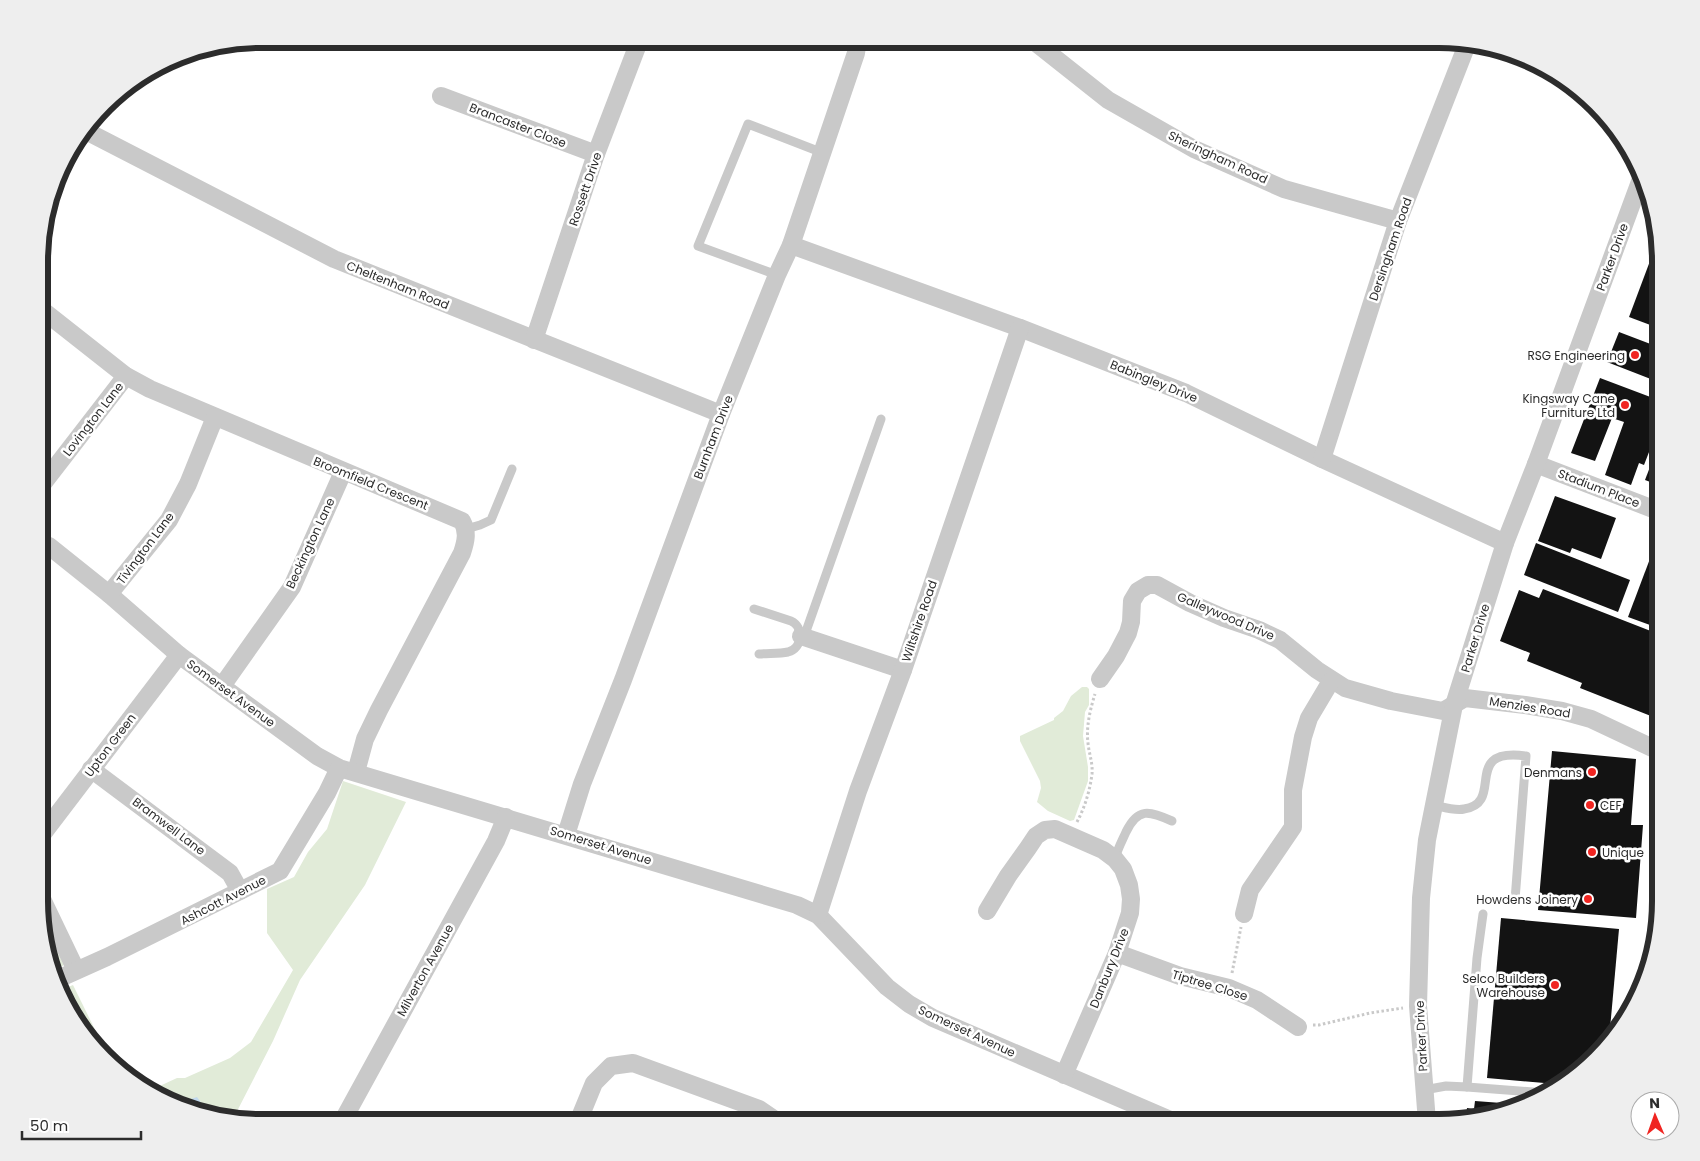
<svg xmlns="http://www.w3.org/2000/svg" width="1700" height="1161" font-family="Poppins,sans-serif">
<rect width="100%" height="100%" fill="#fff"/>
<g fill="#e1ebd8">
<path d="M1082,687H1087L1089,689V705L1085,712L1083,736L1088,767V781L1074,820L1070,821L1048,811L1037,802L1041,788L1040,781L1020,741V736L1054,720V718L1063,711L1071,696Z"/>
<path d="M343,781L406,802L365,885L300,980L273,1041L233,1119L189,1110L151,1090L177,1078H185L230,1058L251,1042L293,970L267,933V889L294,877L308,852L327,829Z"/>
<path d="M41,919L64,965L55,970L41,929Z"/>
<path d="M73,985L108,1056L69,1012L61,990Z"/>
</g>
<path fill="#c2d9ed" d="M197,1097L209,1114L189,1110L177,1104Z"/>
<g fill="#131313">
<path d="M1657,231L1661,246V256L1649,251Z"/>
<path d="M1650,261L1661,264V329L1629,317Z"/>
<path d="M1619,332L1661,348V383L1607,362Z"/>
<path d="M1600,378L1661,401V436L1656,434L1644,465L1639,463L1631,485L1605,475L1624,422L1612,418L1595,461L1571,453Z"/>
<path d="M1661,438V486L1645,480Z"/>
<path d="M1555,496L1616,518L1601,559L1572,548L1570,553L1538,541Z"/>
<path d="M1536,543L1630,580L1618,612L1524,575Z"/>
<path d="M1651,556L1661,560V629L1628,617Z"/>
<path d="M1543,589L1661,635V720L1580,688L1582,683L1527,661L1530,653L1500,641L1519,590L1539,598Z"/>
<path d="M1552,751L1636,759L1631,825H1643L1636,918L1538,910Z"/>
<path d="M1501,918L1619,929L1609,1040L1556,1084L1487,1078Z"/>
<path d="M1475,1101L1515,1104L1466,1116L1467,1108L1474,1109Z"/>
</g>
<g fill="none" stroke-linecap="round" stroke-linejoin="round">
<g stroke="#c9c9c9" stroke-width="3" stroke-dasharray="2.5 2.5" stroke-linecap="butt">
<path d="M1077,822C1085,807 1090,790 1092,774C1093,763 1089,754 1088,743C1086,727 1090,710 1095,694"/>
<path d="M1232,973L1241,927"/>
<path d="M1313,1025H1319L1370,1013L1403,1008"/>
</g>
<g stroke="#c9c9c9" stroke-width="9">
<path d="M777,275L698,246L748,124L823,153"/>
<path d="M466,529L480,525L491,520L512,469"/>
<path d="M754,609L791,621C804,627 803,648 788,652C779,654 768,653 759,654"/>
<path d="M804,637L881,419"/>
<path d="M1434,805C1443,807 1455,811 1464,809C1506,803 1460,747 1526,756L1515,900"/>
<path d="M1115,859C1117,850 1122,841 1126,832C1138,807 1149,811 1172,821"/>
<path d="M1467,1087L1545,1093"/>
<path d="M1424,1090L1446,1086L1467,1087L1477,958L1483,914"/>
</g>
<g stroke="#c9c9c9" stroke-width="18">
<path d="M1031,39L1108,100L1194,149L1284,189L1398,221"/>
<path d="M441,96L596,154"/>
<path d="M86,131L334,259L721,414"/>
<path d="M791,245L1020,328L1186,393L1322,459L1505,543"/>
<path d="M41,309L126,376L150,389L462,521C468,532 466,541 462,553L379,710L365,739L356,772"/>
<path d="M534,340L596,154L640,39"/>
<path d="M1322,459L1398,221L1468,42"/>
<path d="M1536,464L1661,512"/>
<path d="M41,486L126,376"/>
<path d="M41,544L49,546L109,594L179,655L317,756L339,768L797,905L818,915L887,987L909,1004L933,1018L1175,1122"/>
<path d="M109,594L169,520L188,484L215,417"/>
<path d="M801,636L903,670"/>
<path d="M1100,679L1116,656L1128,633L1131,622L1132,601L1138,591L1148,585H1157L1190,603L1224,618L1259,630L1280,640L1317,670L1345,688L1391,701L1443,711L1465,698L1525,705L1562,711L1591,719L1661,752"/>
<path d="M222,686L292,587L343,472"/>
<path d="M91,769L230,873L240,891"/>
<path d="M566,835L582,784L623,680L721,414L777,275L791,245L856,53L858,39"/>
<path d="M41,836L179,655"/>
<path d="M41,897L76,970"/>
<path d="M987,911L1008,876L1028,848L1036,836L1045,830L1055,829L1103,850L1115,859L1123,869L1129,885L1131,899L1130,913L1117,953L1064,1075"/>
<path d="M1244,914L1250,890L1293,827V790L1303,737L1309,718L1331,681"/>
<path d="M818,915L858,791L903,670L1020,328"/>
<path d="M1117,953L1180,976L1229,988L1257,1000L1298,1027"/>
<path d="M58,979L107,957L280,871L327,793L339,768"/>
<path d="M342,1122L496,841L506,817"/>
<path d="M578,1122L594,1083L611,1066L633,1063L759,1109L778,1122"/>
<path d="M1427,1122L1418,1006L1421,898L1427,840L1454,705L1505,543L1536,464L1642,176"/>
</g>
</g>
<g fill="#f02521" stroke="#fff" stroke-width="2">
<circle cx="1635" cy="355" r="5"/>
<circle cx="1625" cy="405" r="5"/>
<circle cx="1592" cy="772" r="5"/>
<circle cx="1590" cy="805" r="5"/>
<circle cx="1592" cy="852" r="5"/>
<circle cx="1588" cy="899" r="5"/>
<circle cx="1555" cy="985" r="5"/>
</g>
<g text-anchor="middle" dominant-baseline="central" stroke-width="5" stroke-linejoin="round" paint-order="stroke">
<g font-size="12" fill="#2c2c2c" stroke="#fff">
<text transform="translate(518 125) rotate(21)">Brancaster Close</text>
<text transform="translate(1218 157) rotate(25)">Sheringham Road</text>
<text transform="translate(585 189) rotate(-71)">Rossett Drive</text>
<text transform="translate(1390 249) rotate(-71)">Dersingham Road</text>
<text transform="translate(1612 257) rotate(-70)">Parker Drive</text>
<text transform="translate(398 285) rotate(22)">Cheltenham Road</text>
<text transform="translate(1154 381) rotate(22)">Babingley Drive</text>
<text transform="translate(93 419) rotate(-52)">Lovington Lane</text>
<text transform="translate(713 437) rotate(-69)">Burnham Drive</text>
<text transform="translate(371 483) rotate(22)">Broomfield Crescent</text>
<text transform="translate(1599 488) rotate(21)">Stadium Place</text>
<text transform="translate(310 543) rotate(-65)">Beckington Lane</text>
<text transform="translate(145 548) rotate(-53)">Tivington Lane</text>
<text transform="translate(1226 616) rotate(23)">Galleywood Drive</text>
<text transform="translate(919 621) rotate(-71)">Wiltshire Road</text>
<text transform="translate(1475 638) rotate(-73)">Parker Drive</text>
<text transform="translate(231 693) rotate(36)">Somerset Avenue</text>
<text transform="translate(1530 707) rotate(9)">Menzies Road</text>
<text transform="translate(110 745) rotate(-53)">Upton Green</text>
<text transform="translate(169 826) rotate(37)">Bramwell Lane</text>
<text transform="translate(601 845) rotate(17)">Somerset Avenue</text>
<text transform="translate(223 900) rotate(-27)">Ashcott Avenue</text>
<text transform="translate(1109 968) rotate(-68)">Danbury Drive</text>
<text transform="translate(425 970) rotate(-61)">Milverton Avenue</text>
<text transform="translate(1210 985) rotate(17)">Tiptree Close</text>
<text transform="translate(967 1031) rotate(25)">Somerset Avenue</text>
<text transform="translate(1421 1036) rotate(-93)">Parker Drive</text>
</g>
<g font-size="12" fill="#2c2c2c" stroke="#fff" text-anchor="end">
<text x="1625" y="355">RSG Engineering</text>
<text x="1615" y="398">Kingsway Cane<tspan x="1615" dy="14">Furniture Ltd</tspan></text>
<text x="1582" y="772">Denmans</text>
<text x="1600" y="805" text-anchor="start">CEF</text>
<text x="1602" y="852" text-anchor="start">Unique</text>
<text x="1578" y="899">Howdens Joinery</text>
<text x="1545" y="978">Selco Builders<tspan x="1545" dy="14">Warehouse</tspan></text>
</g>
</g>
<path d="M0 0H1700V1161H0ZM261 48H1439A213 213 0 0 1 1652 261V901A213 213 0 0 1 1439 1114H261A213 213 0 0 1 48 901V261A213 213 0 0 1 261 48Z" fill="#eee" fill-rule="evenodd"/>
<path fill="none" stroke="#2c2c2c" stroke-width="6" d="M261 48H1439A213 213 0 0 1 1652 261V901A213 213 0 0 1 1439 1114H261A213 213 0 0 1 48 901V261A213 213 0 0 1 261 48Z"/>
<g transform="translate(1655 1116) rotate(358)"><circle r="24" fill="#ffffff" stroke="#ababab"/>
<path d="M0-4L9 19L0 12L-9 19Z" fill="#f02521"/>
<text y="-8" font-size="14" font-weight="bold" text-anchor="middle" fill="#2c2c2c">N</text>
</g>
<path d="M22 1131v8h119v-8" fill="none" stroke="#2c2c2c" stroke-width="2.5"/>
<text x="30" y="1131" font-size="15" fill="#2c2c2c" stroke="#ffffff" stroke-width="4" paint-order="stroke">50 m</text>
</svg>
